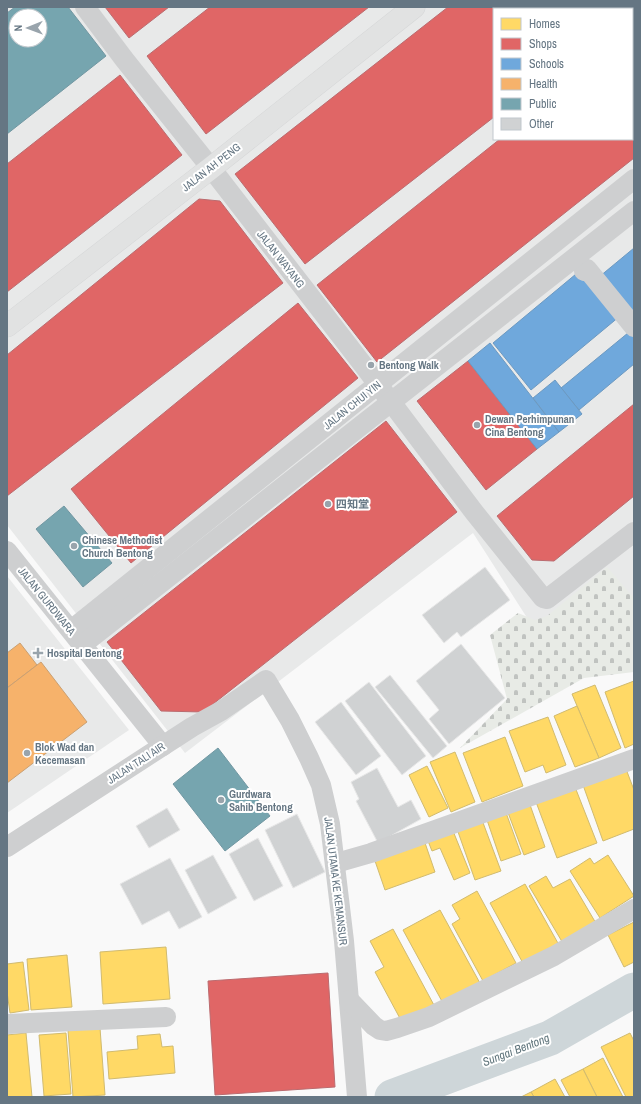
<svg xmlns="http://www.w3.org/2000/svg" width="641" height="1104" font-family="'Archivo Narrow','Noto Sans SC',sans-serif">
<defs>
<pattern id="cemetery-stones" width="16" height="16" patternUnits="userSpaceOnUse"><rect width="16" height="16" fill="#e8ebe6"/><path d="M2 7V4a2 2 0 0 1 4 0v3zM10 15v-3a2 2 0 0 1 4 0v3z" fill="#c0c3c0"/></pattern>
</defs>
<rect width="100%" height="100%" fill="#f9f9f9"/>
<g fill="#e8e9e9" fill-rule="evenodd">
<path d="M7,7H634V646L561,671L473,533L185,753L7,525ZM494,9H632V139H494ZM16,16H40V40H16Z"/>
<path d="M7,576L129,730L7,813Z"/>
</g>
<path fill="url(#cemetery-stones)" d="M607,567L634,598V672L584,678L460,748L507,699L490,635L518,613L535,620L547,616Z"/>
<g fill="#ffd966" stroke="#d1bb6f">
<path d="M634,681V744L625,748L605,692Z"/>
<path d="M595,685L621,748L599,758L572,694Z"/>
<path d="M577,706L599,758L575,767L554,716Z"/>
<path d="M548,717L566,765L546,773L543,765L525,772L509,731Z"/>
<path d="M505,737L523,786L482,802L463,753Z"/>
<path d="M455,752L475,802L451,812L430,762Z"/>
<path d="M427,766L448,808L429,817L409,775Z"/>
<path d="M626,769L634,790V829L603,841L583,785Z"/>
<path d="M575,787L597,843L557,858L536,802Z"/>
<path d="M529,802L545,847L524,855L507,810Z"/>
<path d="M505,810L521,854L501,861L486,817Z"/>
<path d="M482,820L501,871L475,880L457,829Z"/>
<path d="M451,826L470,873L454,880L440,848L432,851L426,836Z"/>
<path d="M424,840L435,872L385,890L374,858Z"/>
<path d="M608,855L634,896L600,918L570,871L590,858L594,864Z"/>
<path d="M546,876L553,888L570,879L597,925L564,945L529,886Z"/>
<path d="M525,884L559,945L524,965L490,903Z"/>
<path d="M477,891L516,963L483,981L452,924L460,919L452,905Z"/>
<path d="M440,910L481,985L444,1005L403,930Z"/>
<path d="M634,922V962L624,967L608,935Z"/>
<path d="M393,929L435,1007L403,1024L375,972L384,967L370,941Z"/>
<path d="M166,947L170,999L103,1004L100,952Z"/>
<path d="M67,955L72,1007L31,1010L27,959Z"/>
<path d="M23,962L29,1010L10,1013L7,992V964Z"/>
<path d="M100,1028L105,1095L73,1097L68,1030Z"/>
<path d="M26,1033L32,1097H7V1035Z"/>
<path d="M66,1033L71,1094L44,1096L39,1035Z"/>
<path d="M630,1033L634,1041V1097H626L601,1047Z"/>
<path d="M160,1034L162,1047L173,1046L175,1073L109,1079L107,1052L138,1049L137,1036Z"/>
<path d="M603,1058L623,1097H597L583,1069Z"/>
<path d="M583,1069L597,1097H570L561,1080Z"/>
<path d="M555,1079L565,1097H534L531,1092Z"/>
<path d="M531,1092L534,1097H521Z"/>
</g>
<g fill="#e06666" stroke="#bb6b6f">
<path d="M105,7H169L129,38Z"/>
<path d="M210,7H369L206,134L147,56Z"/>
<path d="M448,7H561L563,9H494V117L305,264L235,174Z"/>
<path d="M120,75L182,155L7,292V164Z"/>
<path d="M632,97L634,100V158L377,362L317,285L500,139H632Z"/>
<path d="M199,199L220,201L283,283L7,496V355Z"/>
<path d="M298,303L358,378L131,563L71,489Z"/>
<path d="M468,361L537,449L486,490L417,401Z"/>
<path d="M634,404V496L554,561L532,560L497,516Z"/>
<path d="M386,421L457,512L203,712L161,711L107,642Z"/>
<path d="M328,973L335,1087L215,1095L208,981Z"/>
</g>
<g fill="#6fa8dc" stroke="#6c99c1">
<path d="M634,248V319L599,277Z"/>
<path d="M582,269L620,316L531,390L493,343Z"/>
<path d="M634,328V364L579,410L561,388Z"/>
<path d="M490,343L559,432L537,449L468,361Z"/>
<path d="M555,380L582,414L559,432L533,398Z"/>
</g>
<g fill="#f6b26b" stroke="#caa072">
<path d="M20,643L37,665L7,688V653Z"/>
<path d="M41,662L87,722L7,783V688Z"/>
</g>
<g fill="#76a5af" stroke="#7197a2" fill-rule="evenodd">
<path d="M15,7H68L106,56L7,134V13ZM16,16H40V40H16Z"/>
<path d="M64,506L112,563L83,587L36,529Z"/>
<path d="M218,748L270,816L225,851L173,784Z"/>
</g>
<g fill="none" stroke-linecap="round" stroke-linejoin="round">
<path stroke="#ced6d9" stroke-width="35" d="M392,1097L550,1038L634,990"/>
</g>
<g fill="#d0d2d3" stroke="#e8e8e8">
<path d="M485,567L510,600L461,637L457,632L444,643L422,615Z"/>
<path d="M461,644L505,698L449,744L429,719L439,710L416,681Z"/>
<path d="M390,675L447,746L433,758L375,687Z"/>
<path d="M369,682L426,756L402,775L345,701Z"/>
<path d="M341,702L381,756L356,775L315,722Z"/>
<path d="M377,768L398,807L411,800L421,819L378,843L356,801L359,799L351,782Z"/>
<path d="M167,808L180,830L149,848L136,826Z"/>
<path d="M297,814L325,872L293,888L265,830Z"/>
<path d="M258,838L283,886L254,901L229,854Z"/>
<path d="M213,855L237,898L208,914L185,870Z"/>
<path d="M170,858L202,917L179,929L169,911L142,925L120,884Z"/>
</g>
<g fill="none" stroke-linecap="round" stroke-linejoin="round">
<g stroke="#d5d6d7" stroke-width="23">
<path id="primary" d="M7,326L211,168L414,7"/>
</g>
<g stroke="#cecfd0" stroke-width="20">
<path d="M85,7L124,59L211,168L364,366L474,512L543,598L547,599L634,532"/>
<path d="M584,7L585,9"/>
<path d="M632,70L634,73"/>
<path d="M584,271L587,269L634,327"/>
<path d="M7,551L163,746"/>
<path d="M71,630L634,179"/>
<path d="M82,645L634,211"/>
<path d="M7,847L192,727L221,711L266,680L290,720L309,758L321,785L330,824L344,941L357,1097"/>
<path d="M336,863L371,853L634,759"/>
<path d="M349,1000L374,1026L380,1030L386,1031L397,1028L429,1017L554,956L634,909"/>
<path d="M7,1024L166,1017"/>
</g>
<use href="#primary" stroke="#e1e2e2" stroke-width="22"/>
</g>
<g fill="#99a4ac" stroke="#fff" stroke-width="1.5">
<circle cx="371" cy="365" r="4"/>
<circle cx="477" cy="425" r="4"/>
<circle cx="328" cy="504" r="4"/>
<circle cx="74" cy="546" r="4"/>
<path d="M36 647h4v4h4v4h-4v4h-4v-4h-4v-4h4z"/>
<circle cx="27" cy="753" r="4"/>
<circle cx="221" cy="800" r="4"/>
</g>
<g text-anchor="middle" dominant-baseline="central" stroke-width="4" stroke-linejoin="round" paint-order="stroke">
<g font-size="11" fill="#657683" stroke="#fff">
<text transform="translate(211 167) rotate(-38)">JALAN AH PENG</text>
<text transform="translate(281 259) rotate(52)">JALAN WAYANG</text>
<text transform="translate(352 405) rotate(-39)">JALAN CHUI YIN</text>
<text transform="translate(47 601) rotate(51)">JALAN GURDWARA</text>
<text transform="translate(136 763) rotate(-33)">JALAN TALI AIR</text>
<text transform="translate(336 881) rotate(83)">JALAN UTAMA KE KEMANSUR</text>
</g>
<g font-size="11" font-weight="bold" fill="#657683" stroke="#fff" text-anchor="start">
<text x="379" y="365">Bentong Walk</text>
<text x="485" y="419">Dewan Perhimpunan<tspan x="485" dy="13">Cina Bentong</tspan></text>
<text x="336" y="504">四知堂</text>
<text x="82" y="540">Chinese Methodist<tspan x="82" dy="13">Church Bentong</tspan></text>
<text x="47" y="653">Hospital Bentong</text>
<text x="35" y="747">Blok Wad dan<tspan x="35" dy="13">Kecemasan</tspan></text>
<text x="229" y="794">Gurdwara<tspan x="229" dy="13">Sahib Bentong</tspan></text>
</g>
<g font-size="12" font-style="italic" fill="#60757c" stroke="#fff">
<text transform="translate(516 1050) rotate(-21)">Sungai Bentong</text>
</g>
</g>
<rect width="641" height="1104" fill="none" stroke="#657683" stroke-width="16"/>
<rect x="493" y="8" width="140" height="132" fill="#ffffff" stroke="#c1c8cd"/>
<rect x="501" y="18" width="20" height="12" fill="#ffd966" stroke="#c1c8cd"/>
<text x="529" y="28" font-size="12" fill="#657683">Homes</text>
<rect x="501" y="38" width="20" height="12" fill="#e06666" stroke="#c1c8cd"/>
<text x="529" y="48" font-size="12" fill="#657683">Shops</text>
<rect x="501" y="58" width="20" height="12" fill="#6fa8dc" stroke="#c1c8cd"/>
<text x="529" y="68" font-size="12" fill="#657683">Schools</text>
<rect x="501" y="78" width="20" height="12" fill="#f6b26b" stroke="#c1c8cd"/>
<text x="529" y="88" font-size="12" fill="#657683">Health</text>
<rect x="501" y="98" width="20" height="12" fill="#76a5af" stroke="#c1c8cd"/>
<text x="529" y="108" font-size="12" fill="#657683">Public</text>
<rect x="501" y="118" width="20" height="12" fill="#d0d2d3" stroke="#c1c8cd"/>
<text x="529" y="128" font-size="12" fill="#657683">Other</text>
<g transform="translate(28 28) rotate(269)"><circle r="19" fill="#ffffff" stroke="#c1c8cd"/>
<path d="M0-3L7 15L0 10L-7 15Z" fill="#99a4ac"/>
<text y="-6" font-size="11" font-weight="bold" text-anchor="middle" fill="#657683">N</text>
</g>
</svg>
